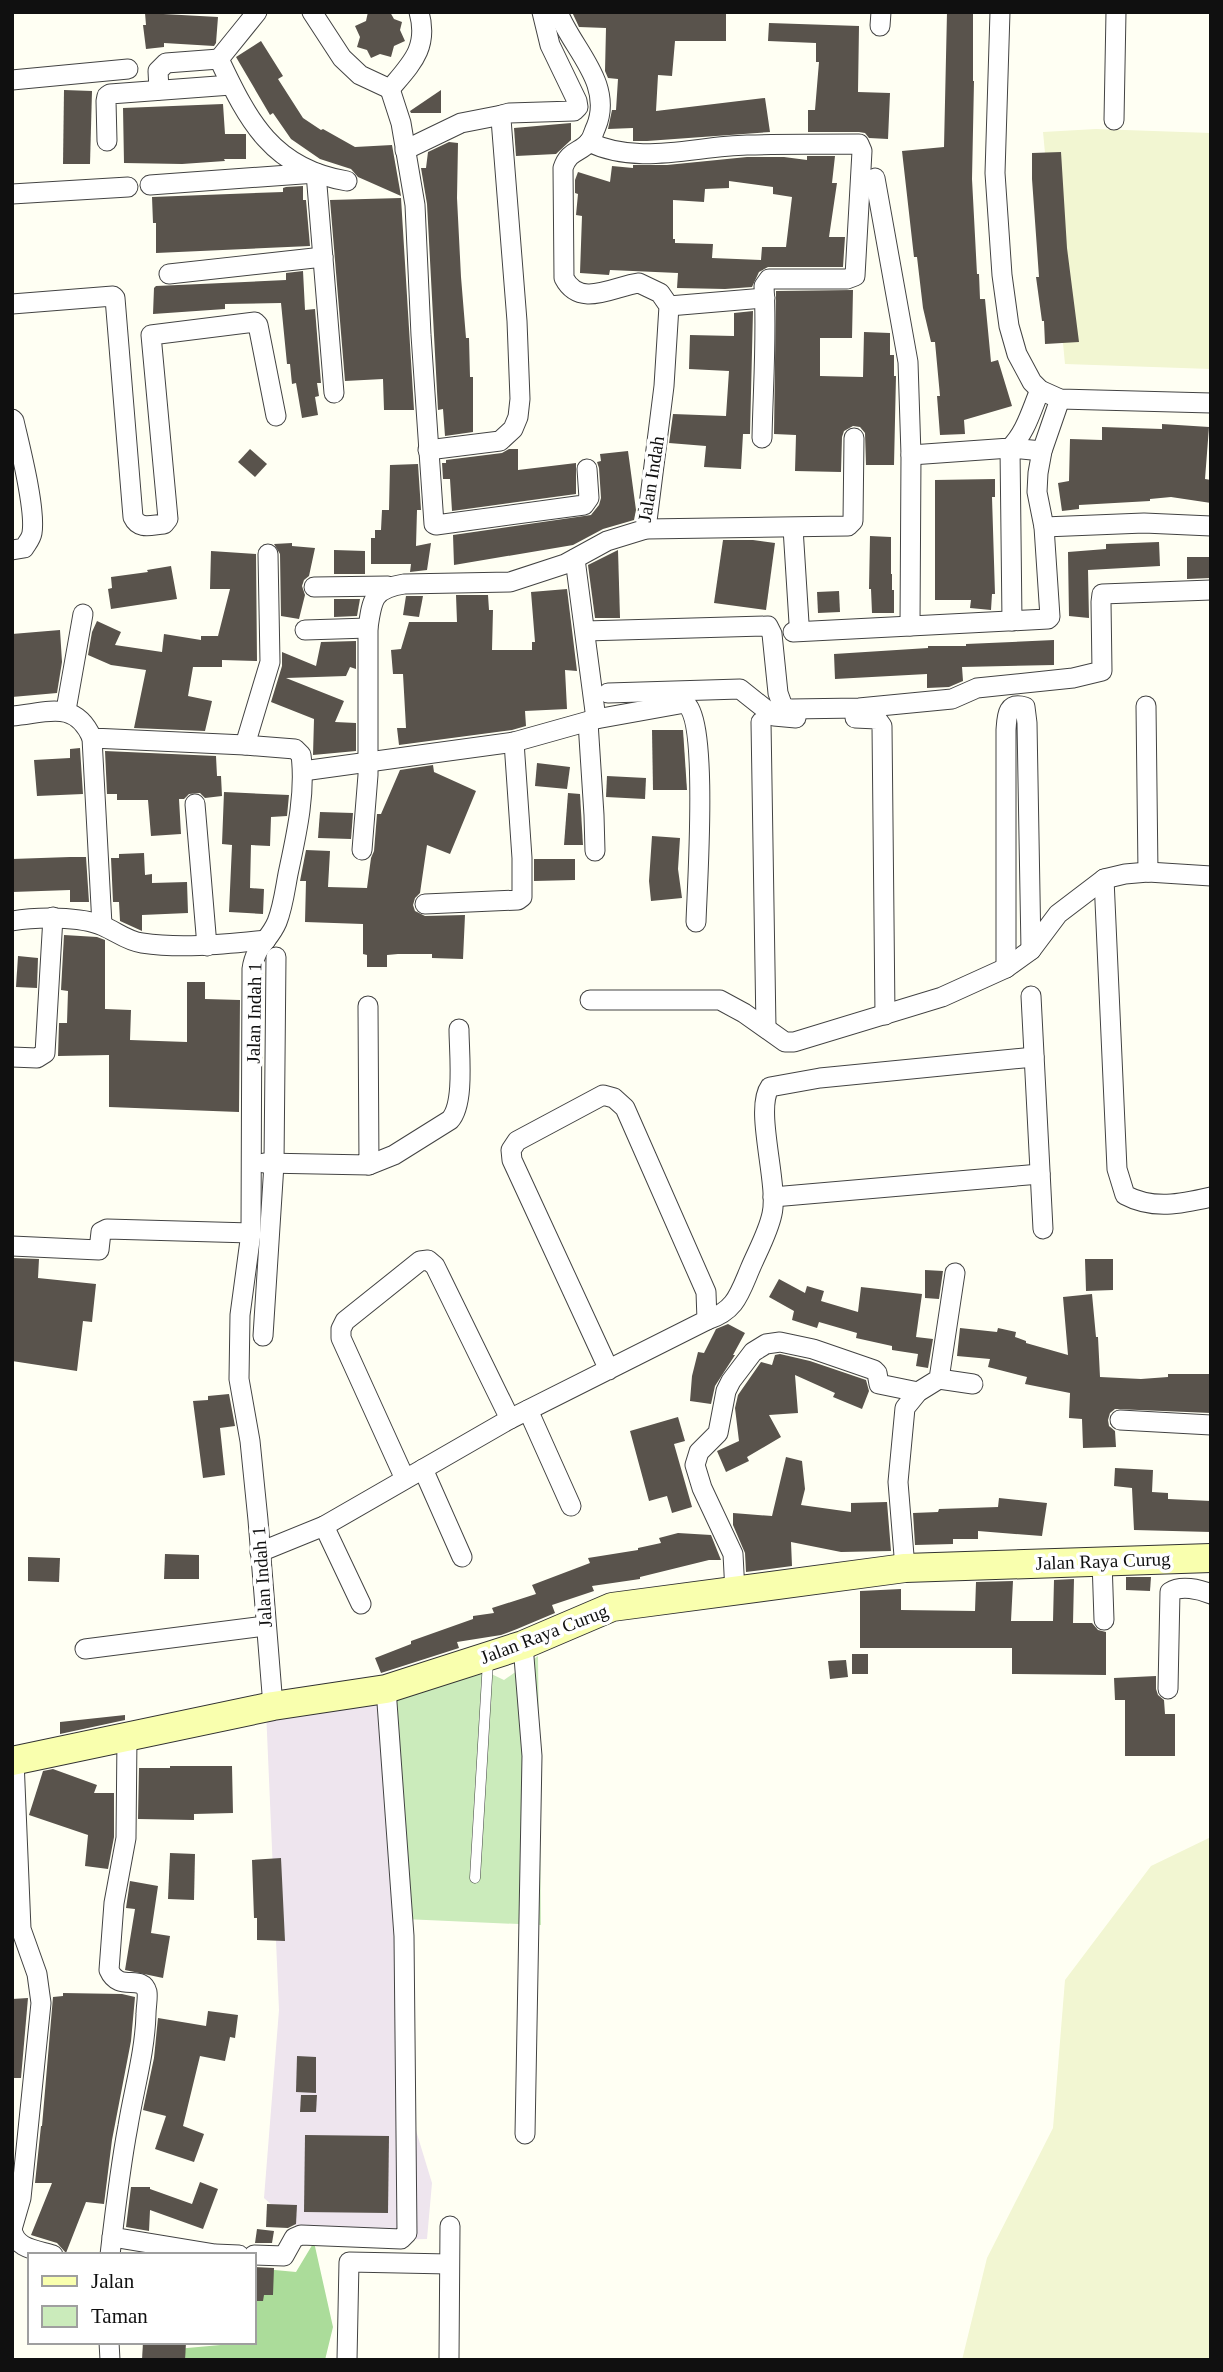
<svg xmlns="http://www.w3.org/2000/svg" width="1223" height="2372" font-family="Georgia,serif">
<rect width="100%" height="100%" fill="#fffff3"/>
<path fill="#eee5ee" d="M388,1679L404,1919L396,2065L432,2183L427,2239L314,2242L264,2198L279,2010L266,1710Z"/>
<g fill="#f2f6d2">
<path d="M1096,129L1211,133V369L1065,364L1043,132Z"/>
<path d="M1211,1837V2360H962L987,2258L1053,2128L1065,1980L1151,1866Z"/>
</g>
<path fill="#cbebbb" d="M538,1656L541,1925L404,1919L388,1679L466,1662L504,1680Z"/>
<path fill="#abdc9a" d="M314,2242L333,2327L325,2360H175L176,2349L254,2342V2314L264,2269L296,2272Z"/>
<g fill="#59534c" fill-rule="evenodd">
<path d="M368,12L378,14L390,12L394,19L402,22L400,30L405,41L394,46L391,57L380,54L371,58L367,50L357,47L360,37L355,26L366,21Z"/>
<path d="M572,12H726V41H675L672,76L658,75L656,111L765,98L770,132L647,141H633V128L608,129L612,110H616L618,79L608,78L605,71L606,28L579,27Z"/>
<path d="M947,12H973V81H974L972,179L977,274H979L980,299H985L991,362L998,360L1012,406L964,420L965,434L940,435L937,396H940L935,342H931L923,308L917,257H914L902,151L944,147Z"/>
<path d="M145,13L218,17L216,43L214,46L164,43V47L146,49L143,25H146Z"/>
<path d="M769,23L859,26L858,92L890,93L888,139L869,138L865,133L859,132H808V110H815L819,62H816V43L768,41Z"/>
<path d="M261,41L283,76L278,79L303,118L321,130L323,129L355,147L392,145L401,196L358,177L351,169L320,159L291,139L273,113L270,115L236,57Z"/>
<path d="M64,90L92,91L90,164H63Z"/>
<path d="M441,90V113H411L410,111Z"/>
<path d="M223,104L225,134H246V159H224L225,161L182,164L124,163L123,108Z"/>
<path d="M571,123V140L556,154L516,156L514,128Z"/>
<path d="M449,142L458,143L457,198L461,277L466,338H469L470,377H473V432L445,436L443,409L438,410L427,204L421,168H426L428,152Z"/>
<path d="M1061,152L1067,248L1079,342L1045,344L1044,321H1042L1036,277H1039L1032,179V153Z"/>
<path d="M807,156H835L832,183H837L829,237H845L843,267H768L759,272L752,287L725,289L677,288L678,273L610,270L609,275L580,273L582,216L576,215L578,194L575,193V180L578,172L610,182L612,166L633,168V165H667L747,157H784L807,160ZM729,181L773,187V194L792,197L786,247H762L761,260L712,258L713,244L675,243V239H673V200L704,202L705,189L729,188Z"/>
<path d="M303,186V200H306L310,246L156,253V223H153L152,197L283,192V188L286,187Z"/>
<path d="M401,198L414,410H384L383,379L345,381L330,200Z"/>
<path d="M303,271L305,310L315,309L321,383H317L319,396L315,397L318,415L302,418L296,383L292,384L290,364H287L281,303L225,304V309L153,314L154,288L156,286L286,280V273Z"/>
<path d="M853,290L852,338H820V376L863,377L864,332L890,333V355H894V376H896L894,465H866L865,433L860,427L853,426L844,431L842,437L841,472L795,471L796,435L774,434L776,291Z"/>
<path d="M753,311L750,434H743L741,469L704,467L706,446L669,443L673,414L726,416L729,371L689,369L690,335L734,336V313Z"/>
<path d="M1162,424L1209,427L1205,479L1211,480V503L1171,497L1150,499V501L1079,505V509L1062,511L1058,483L1069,481L1070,439L1102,440V427L1162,429Z"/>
<path d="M250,449L267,464L255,477L238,462Z"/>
<path d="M509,449H518V470L576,463V494L452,511L450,479H443L442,463H446V460L502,453Z"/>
<path d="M628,451L636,510L634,520L603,529L573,545L454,565L453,535L591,515L599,505L601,498L599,468L597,462L601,461L600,454Z"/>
<path d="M418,464L421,510H417L416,546L431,543L427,570L410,572L411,564H371V538H375V530H381L382,510H389L390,465Z"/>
<path d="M995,479V497H992L995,594H992L991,610L970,608L971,600H935V480Z"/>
<path d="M870,536L891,537V574H892V590H894V613H872L871,589H869Z"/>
<path d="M723,540H753L775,543L766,610L714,603Z"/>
<path d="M1159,542L1160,566L1088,570L1089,618L1069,616L1068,552L1106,549V544Z"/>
<path d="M292,543V546L315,548L309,576L304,580L302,586L305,595L299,619L281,616L280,554L274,544Z"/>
<path d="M334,550L365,551V574H334Z"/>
<path d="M618,550L620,618H595L588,565Z"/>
<path d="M211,551L256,554L257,661L222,660V667H193L188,696L212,701L205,731L134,728L146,670L111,665L88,655L92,632L97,621L121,632L115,645L162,652L164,634L201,640V636H218L230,589H210Z"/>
<path d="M1187,557H1211V578L1187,579Z"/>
<path d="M171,566L177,599L111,609L108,589L112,588L111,577L148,572L147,570Z"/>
<path d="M567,589L577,671L565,670L567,709L525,711L526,726L512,730L399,745L397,728H406L403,674H393L391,650L401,649L409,622H457L456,595H488L489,610H493L492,650H532V642H535L531,592Z"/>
<path d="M839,591L840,612L818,613L817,592Z"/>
<path d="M406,596H423L419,617L403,615Z"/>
<path d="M334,599H360L357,616L334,617Z"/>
<path d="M60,630L62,662L57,693L12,697V634Z"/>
<path d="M1054,640V665L962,667L963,681L949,687L927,688V674L835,679L834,654L928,648V646H966V644Z"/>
<path d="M356,641V669L350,667L346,676L286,678L344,701L335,722L356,723V751L313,755L314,719L271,702L282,666V652L316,666L321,642Z"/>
<path d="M652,730H683L687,790H653Z"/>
<path d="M80,748L83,794L37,796L34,760L70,758V749Z"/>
<path d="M105,751L216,756L217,776H221L222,796L205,798L200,793L189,794L184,799H179L181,834L151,836L148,800H117V794H107Z"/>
<path d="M537,763L570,767L567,789L535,786Z"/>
<path d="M433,765L434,772L476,791L450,854L427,845L420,893L415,898L413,905L415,911L425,916L465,915L463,959L432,958V954H398L387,955V967H367V955L363,954V924L305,922L306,881H300L306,850L330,851L328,887L367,888L371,858L374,851L377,814H381L400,770Z"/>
<path d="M607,776L646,778L645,799L606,797Z"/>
<path d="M224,792L289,795L287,816L271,817L270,846L251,845L250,888L264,889L263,914L229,912L232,845L222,844Z"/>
<path d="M568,793L580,794L583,845H564Z"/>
<path d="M320,812L353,813L351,839L318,838Z"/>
<path d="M652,836L680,838L678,869L682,898L651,901L649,881Z"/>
<path d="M144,853L145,875L152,874V883L187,882L188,913L142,915V931L120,921L119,902H113L111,858H119V854Z"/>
<path d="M70,857H86L89,902H70V890L12,892V859Z"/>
<path d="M534,859H575V880L534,881Z"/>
<path d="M64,935L97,937L105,940V1009L131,1010L130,1040L187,1042V982H205V999L240,1000L239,1112L109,1107V1055L58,1056L59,1023H67L68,991L61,990Z"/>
<path d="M18,956L38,958L37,988L16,987Z"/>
<path d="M12,1258L39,1259L38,1278L96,1284L92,1322L83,1321L77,1371L12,1361Z"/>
<path d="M1085,1259H1113V1290L1086,1291Z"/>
<path d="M925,1270L943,1271L939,1299L925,1298Z"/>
<path d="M779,1279L805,1293L807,1286L824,1291L821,1301L858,1312L861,1287L922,1294L916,1337L933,1339L928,1368L916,1366L918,1354L892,1350V1346L856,1338L857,1333L819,1322L817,1328L792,1320L794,1311L769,1297Z"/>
<path d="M1092,1294L1096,1337H1098L1100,1377L1141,1379L1168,1377V1374H1211V1413L1115,1409L1110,1413L1108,1420L1109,1426L1115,1431L1116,1447L1083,1448L1082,1419L1069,1418L1070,1393L1025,1384L1027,1377L988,1367L990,1359L957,1356L960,1328L997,1332L998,1328L1016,1332L1015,1337L1026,1341V1343L1068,1355L1063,1297Z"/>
<path d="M728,1324L745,1333L733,1355H735L715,1386L711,1404L690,1401L692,1376L698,1352L704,1353L716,1329Z"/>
<path d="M780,1354L810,1361L866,1380L869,1391L862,1409L833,1397L835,1393L795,1375L798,1413L769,1415L781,1437L747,1457L749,1461L726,1472L717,1451L739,1441L735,1408L738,1395L761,1362L772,1365L775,1355Z"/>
<path d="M229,1394L235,1426L220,1428L225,1475L203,1478L193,1401L208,1400V1396Z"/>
<path d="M678,1417L685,1441L674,1444L692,1507L672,1513L667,1496L649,1501L630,1431Z"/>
<path d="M786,1457L802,1461L805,1489L801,1505L851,1512V1503L887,1502L891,1551L841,1552L791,1542L792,1566L746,1572L745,1553L733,1525V1513L772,1516Z"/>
<path d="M1115,1468L1153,1470L1152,1492L1168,1493V1499L1211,1501V1532L1134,1530L1132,1488L1114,1486Z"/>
<path d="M999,1498L1047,1503L1042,1536L978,1531V1539H953V1544L915,1545L913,1513L938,1512L939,1509L998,1507Z"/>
<path d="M678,1533L711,1535L721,1560H709L640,1577V1579L592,1586L594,1591L552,1605L555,1613L517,1629L501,1635L457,1642L459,1648L381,1673L375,1658L411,1644V1641L473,1619V1616L494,1613L492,1608L536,1594L532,1585L590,1563L588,1558L638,1550V1548L661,1543L659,1538Z"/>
<path d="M165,1554L199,1555V1579H164Z"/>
<path d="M28,1557L60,1558L59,1582L28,1581Z"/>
<path d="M1126,1577H1151L1150,1591L1126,1590Z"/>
<path d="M1074,1579L1073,1623H1092L1098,1630L1106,1632V1675L1012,1674V1648H860V1591L901,1589V1610L975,1611L976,1582L1013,1581L1011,1621H1053L1054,1580Z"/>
<rect x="852" y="1654" width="16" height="20"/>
<path d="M846,1660L848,1677L830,1679L828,1661Z"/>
<path d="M1156,1676V1689L1158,1695L1164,1700L1165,1714H1175V1756H1125V1700H1115L1114,1678Z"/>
<path d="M125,1715V1720L60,1734V1722Z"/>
<path d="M170,1766H232L233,1813L194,1814V1820L138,1819L139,1768H170Z"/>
<path d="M53,1769L97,1785L94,1793H114V1837L108,1869L85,1866L88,1835L29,1815L43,1771Z"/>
<path d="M170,1853L195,1854L194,1900L168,1899Z"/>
<path d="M281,1858L285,1941L257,1940V1918H254L252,1860Z"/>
<path d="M130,1881L158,1886L151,1933L170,1936L163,1978L125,1970L135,1909L126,1908Z"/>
<path d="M63,1993L122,1994L135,1997L131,2041L112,2140L104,2204L86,2202L66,2253L57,2243L31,2235L52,2183H35L41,2126H42L53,1997L63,1996Z"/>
<path d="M28,1998L21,2078H12V1999Z"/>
<path d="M208,2011L238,2015L235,2038L230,2037L225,2061L200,2056L183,2126L204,2134L194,2162L155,2149L166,2116L143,2110L154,2058L158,2018L206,2026Z"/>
<path d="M297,2056L316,2057V2093L296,2092Z"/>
<path d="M301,2095H317L316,2112H300Z"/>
<path d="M305,2135L389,2136L388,2213L304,2212Z"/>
<path d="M200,2182L218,2189L203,2229L150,2210L149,2231L126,2227L131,2187H150V2189L192,2204Z"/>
<path d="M267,2204L297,2205L296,2224L288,2228L266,2227Z"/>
<path d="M257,2229L274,2231L272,2243H255Z"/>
<path d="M254,2267L274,2268L273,2295H264L263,2301H254Z"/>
<path d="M143,2342L186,2343L185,2360H142Z"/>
</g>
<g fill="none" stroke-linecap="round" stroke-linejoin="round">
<g stroke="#434343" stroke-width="11">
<path id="lane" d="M475,1878L488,1661"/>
</g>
<g stroke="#434343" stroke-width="21">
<g id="street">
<path d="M257,12L219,59C248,121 273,169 347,181"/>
<path d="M312,12L342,58L360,75L390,89C411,64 429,48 419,12"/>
<path d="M558,12C572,49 614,83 596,127C594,131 592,139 589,142C580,153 569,150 563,168L564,278C580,309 614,286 639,283L660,293L669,306L664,386L646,529"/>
<path d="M1000,12L995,173L1002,275L1009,326L1017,354L1032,382L1040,390L1060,399L1211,403"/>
<path d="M880,26L881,12"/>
<path d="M12,80L128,69"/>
<path d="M390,89L401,123L415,205L421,335L434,524L436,525L584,505L589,498L587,469"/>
<path d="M159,90L158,71L166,63L219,59"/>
<path d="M1114,120L1116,12"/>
<path d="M107,141L106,101L107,96L110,94L231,85"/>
<path d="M589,142C638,166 695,146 747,145C784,144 822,144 859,144L862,151L855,276L847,279H769L764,286C767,337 763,387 762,438"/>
<path d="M405,150L461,123L502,115"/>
<path d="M875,178L908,362L911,455L910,626"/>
<path d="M150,185L316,173L334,393"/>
<path d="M12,194L128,187"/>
<path d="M169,274L323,257"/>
<path d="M12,304L113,296L115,298L133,517C139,530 151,525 164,524L168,519L151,335L255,322L258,325L276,416"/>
<path d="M669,306L765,298"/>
<path d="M12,419L14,421C20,447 36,509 32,533C31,539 27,543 24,548L12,550"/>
<path d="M428,450L500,441L513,429L518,417L520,399L517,321L501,119L502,115L509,113L574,111L578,107L577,101L550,45L542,12"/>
<path d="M911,455L1010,448C1026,432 1031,411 1040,390"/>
<path d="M1044,527L1144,523L1211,526"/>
<path d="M793,528L799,623"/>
<path d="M575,559L596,719"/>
<path d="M314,587L388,586"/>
<path d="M1012,621L1010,448L1042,451"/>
<path d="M305,630L368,628"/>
<path d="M585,631L768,626L772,634L778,693L783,707L790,709L859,708L952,699L977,688L1073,678L1102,671L1101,602L1102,594L1211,590"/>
<path d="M793,632L1048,619L1050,617L1044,527L1037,492L1038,473L1042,451L1060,399"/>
<path d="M608,693L740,689L774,716L796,718"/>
<path d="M1146,706L1148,872"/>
<path d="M66,710L83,614"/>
<path d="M12,716C47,713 75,699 92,738L245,745L295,749L301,755C306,794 296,836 288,874C285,890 283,907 277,922C269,941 255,946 252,969L251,1233L240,1315L239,1379L250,1441L258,1520L273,1706"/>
<path d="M855,718L877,719L882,726L885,1015"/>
<path d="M588,722L594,815L595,851"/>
<path d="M761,722L766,1028"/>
<path d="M92,738L102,925"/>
<path d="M245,745L270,662L268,554"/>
<path d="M303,771L514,742L596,719L685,703C709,720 697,886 696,922"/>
<path d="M195,804L207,946"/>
<path d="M362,850L368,775V628C372,599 373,589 404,584L510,582L565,564L607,541L646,529L848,526L853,521L854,438"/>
<path d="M1104,879L1117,1169L1125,1195C1153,1210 1181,1204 1211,1197"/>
<path d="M425,904L518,900L522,897V858L514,742"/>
<path d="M12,921C36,917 81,916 103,926C117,932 127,941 142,943C183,949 225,944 266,940"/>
<path d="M1006,968V730C1007,715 1007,702 1025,707L1027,723L1031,950"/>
<path d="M1031,996L1043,1229"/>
<path d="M590,1000H720L744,1013L785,1042H794L942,997L1006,968L1031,950L1058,914L1104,879L1125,874L1148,872L1211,876"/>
<path d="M12,1057L37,1058L45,1053L53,917"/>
<path d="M264,1163L369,1165L368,1006"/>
<path d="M369,1165L394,1155L450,1120C465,1104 459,1052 459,1029"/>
<path d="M773,1197L1040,1174"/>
<path d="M12,1246L99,1250L101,1232L107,1229L251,1233"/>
<path d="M707,1320C735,1311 739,1295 750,1269C757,1252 768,1233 772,1214C779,1184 754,1109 770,1087L820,1078L1034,1057"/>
<path d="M263,1336L274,1164L276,957"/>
<path d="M939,1379L973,1384"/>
<path d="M528,1410L571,1506"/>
<path d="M510,1419L707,1320L706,1292L625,1108L614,1098L603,1095L517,1141L511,1150L512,1160L609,1370"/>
<path d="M1120,1420L1211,1425"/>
<path d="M423,1469L462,1557"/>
<path d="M324,1526L361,1604"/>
<path d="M260,1552L324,1526L510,1419L435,1266L428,1260L420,1261L345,1321L341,1329V1338L405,1479"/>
<path d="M1102,1561L1104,1620"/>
<path d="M905,1568L898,1482L905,1408L918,1392L939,1379L955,1273"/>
<path d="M735,1592L733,1554L702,1488L695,1465L699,1452L718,1433L726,1391L731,1381L753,1352L766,1344L780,1342L813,1349L874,1370L877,1373L879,1384L918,1392"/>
<path d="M523,1645L532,1756L525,2134"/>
<path d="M85,1649L265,1626"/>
<path d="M1168,1689L1170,1592C1181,1585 1199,1589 1211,1594"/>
<path d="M12,2229L21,2198L41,2003L37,1974L21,1929L14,1760"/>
<path d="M12,2229C15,2249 37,2250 53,2255"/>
<path d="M112,2237L215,2254L239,2255"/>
<path d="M110,2255C115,2212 120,2168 128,2126C134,2089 145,2052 146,2014C146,2007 148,1998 147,1992C142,1973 119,1993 109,1970L114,1903L126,1838L127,1737"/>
<path d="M254,2255L284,2256L294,2238L301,2235L401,2239L407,2233L404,1936L386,1689"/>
<path d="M109,2342L110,2360"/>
<path d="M347,2360L349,2262L449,2264"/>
<path d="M449,2360L450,2226"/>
</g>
</g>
<g stroke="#323232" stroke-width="30">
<path id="secondary" d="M12,1761L273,1706L386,1689L523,1645L612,1607L905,1568L1211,1558"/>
</g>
<use href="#lane" stroke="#fff" stroke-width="10"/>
<use href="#street" stroke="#fff" stroke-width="19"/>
<use href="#secondary" stroke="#f9ffae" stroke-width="28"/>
</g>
<g text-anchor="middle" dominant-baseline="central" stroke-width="7" stroke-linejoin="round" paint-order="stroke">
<g font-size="19" fill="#101010" stroke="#fff">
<text transform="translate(651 479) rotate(-81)">Jalan Indah</text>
<text transform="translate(254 1013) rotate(-89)">Jalan Indah 1</text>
<text transform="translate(1103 1561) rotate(-2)">Jalan Raya Curug</text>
<text transform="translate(262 1577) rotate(-94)">Jalan Indah 1</text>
<text transform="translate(544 1634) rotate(-21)">Jalan Raya Curug</text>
</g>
</g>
<rect width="1223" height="2372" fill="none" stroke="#101010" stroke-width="28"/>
<rect x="28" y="2253" width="228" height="91" fill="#ffffff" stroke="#9f9f9f" stroke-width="2"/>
<rect x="42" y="2276" width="35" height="10" fill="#f9ffae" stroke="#9f9f9f" stroke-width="2"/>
<text x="91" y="2288" font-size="21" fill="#101010">Jalan</text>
<rect x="42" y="2306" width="35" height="21" fill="#cbebbb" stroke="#9f9f9f" stroke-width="2"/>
<text x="91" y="2323" font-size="21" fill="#101010">Taman</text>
</svg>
